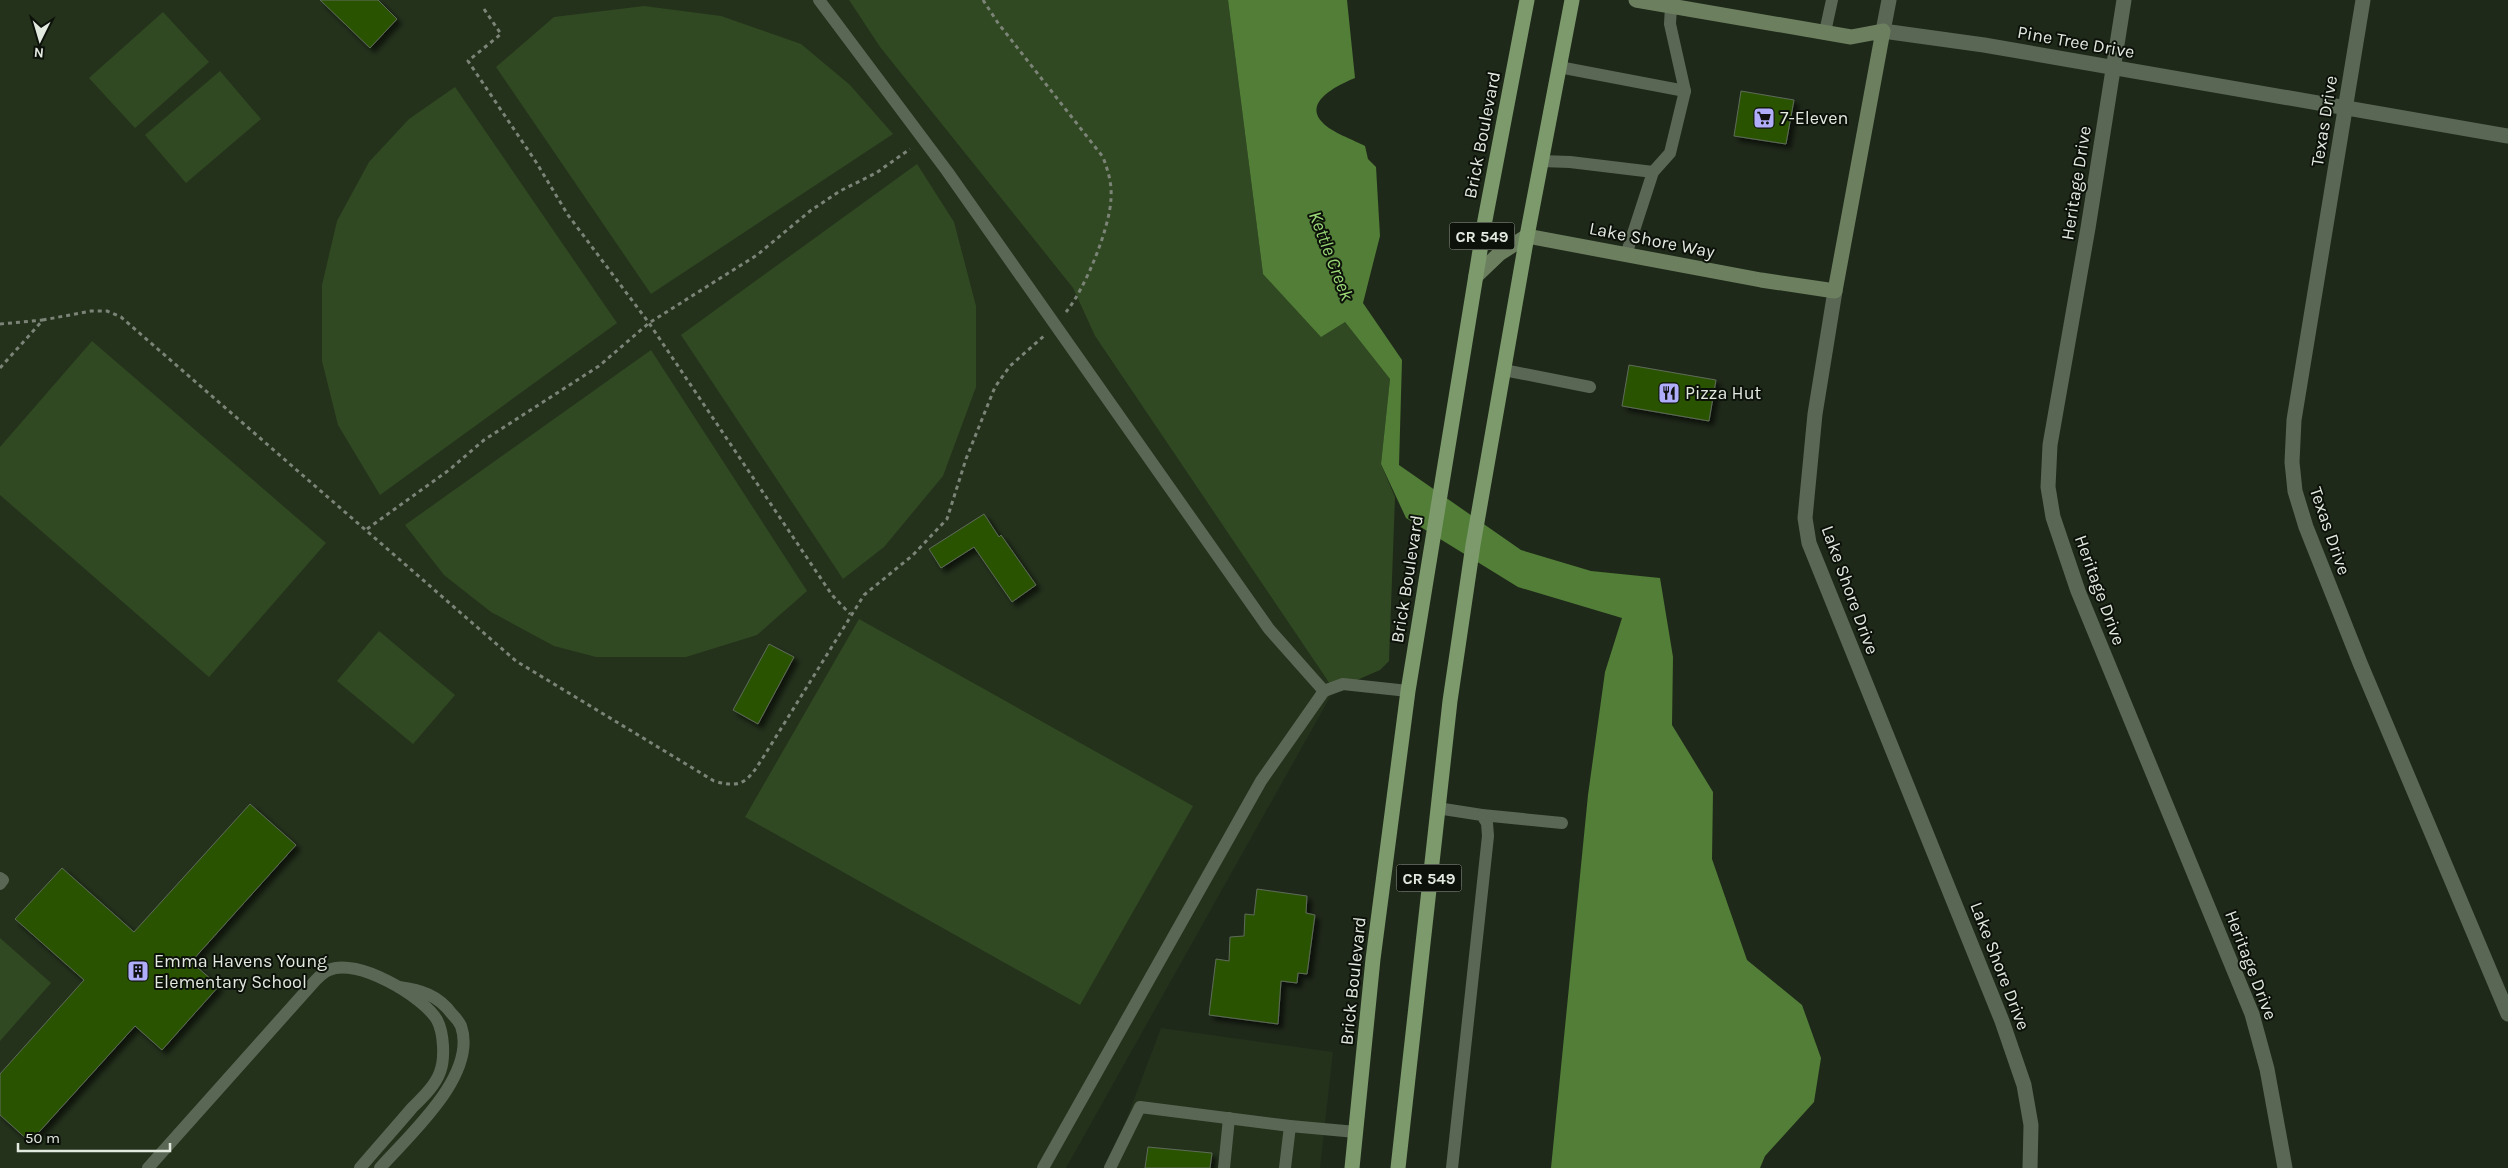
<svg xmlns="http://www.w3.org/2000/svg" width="2508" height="1168" font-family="Karla,sans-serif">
<defs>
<filter id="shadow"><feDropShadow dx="4.5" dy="4.5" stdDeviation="2.5" flood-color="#0009"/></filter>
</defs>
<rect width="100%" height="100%" fill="#1f291a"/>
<g fill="#24321c">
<path d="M0,0H849L880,47L1073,288L1095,336L1334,690L1066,1168H0Z"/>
<path d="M1161,1028L1333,1052L1320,1168H1108Z"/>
</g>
<g fill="#304922">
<path d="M849,0H1228L1263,274L1345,322L1390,379L1381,464L1395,497L1389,661L1380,670L1334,690L1095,336L1073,288L880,47Z"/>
<path d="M644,6L721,16L801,44L850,85L893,134L651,294L496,67L554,17Z"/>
<path d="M163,12L209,62L135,128L89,78Z"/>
<path d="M220,71L261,119L186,183L145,135Z"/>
<path d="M455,87L617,323L380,495L338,425L322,361V285L337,221L369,162L409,119Z"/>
<path d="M917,164L954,222L976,306V387L943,476L884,547L843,579L681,335Z"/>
<path d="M92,341L326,543L209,677L0,495V447Z"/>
<path d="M651,350L807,591L757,635L686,657H596L554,646L491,612L444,575L405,525Z"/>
<path d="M859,619L1193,806L1080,1005L745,817Z"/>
<path d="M379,631L455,695L413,744L337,681Z"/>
<path d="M0,938L51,983L0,1041Z"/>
</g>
<path fill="#527e37" d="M1228,0H1347L1355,78C1340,84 1301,102 1323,123C1331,132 1354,140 1365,146L1368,159L1376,167L1380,236L1363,303L1402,360L1399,465L1521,550L1591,571L1660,578L1673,657L1672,725L1713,792L1712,859L1747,960L1802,1005L1821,1058L1814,1102L1765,1156L1760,1168H1551L1588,795L1605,672L1622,618L1518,587L1406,518L1381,464L1390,379L1345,322L1321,337L1263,274Z"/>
<g fill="#2a5306" stroke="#5f6b58" filter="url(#shadow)">
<path d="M320,0H378L397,19L370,48Z"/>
<path d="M1741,91L1794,100L1786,144L1734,136Z"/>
<path d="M1629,365L1716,380L1709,421L1622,406Z"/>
<path d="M984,514L999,537L1001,535L1036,585L1012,602L974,547L941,568L929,549Z"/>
<path d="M769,644L794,657L758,724L733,710Z"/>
<path d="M250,804L296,845L191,962L219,986L162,1050L135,1026L30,1142L0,1115V1074L84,980L15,919L62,868L134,932Z"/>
<path d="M1257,889L1307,896L1306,913L1315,915L1307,974L1298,973L1297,983L1281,981L1278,1024L1209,1015L1216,959L1229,961L1230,937L1244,936L1245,914L1254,915Z"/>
<path d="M1148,1147L1212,1153L1210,1168H1145Z"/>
</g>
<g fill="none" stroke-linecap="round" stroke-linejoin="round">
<g stroke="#7b8477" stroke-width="3" stroke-dasharray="4 4" stroke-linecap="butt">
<path d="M983,0L998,23L1103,157C1108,171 1112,183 1111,198C1110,228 1085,289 1066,312"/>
<path d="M484,9L501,34L468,61L536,162L568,215L649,323L832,595L850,614"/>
<path d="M0,324L43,320"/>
<path d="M0,368L43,320L91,311H107L121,317L516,661L714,781C744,790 749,779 764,756L864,595L913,555L947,519L966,459L995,387L1010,366L1045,335"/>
<path d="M367,529L449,470L484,440L599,366L649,323L757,255L810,211L840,191L876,173L910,149"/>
</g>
<g stroke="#5b6755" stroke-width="12">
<path d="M819,0L947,171L1269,629L1324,691L1343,684L1408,691"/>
<path d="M1825,32L1832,0"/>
<path d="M1559,67L1685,91"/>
<path d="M1541,161L1570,162L1653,172L1626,255"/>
<path d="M1653,172L1670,153L1685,91L1670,24L1671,6"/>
<path d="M1504,370L1590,387"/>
<path d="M1437,808L1482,815L1487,823L1488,836L1452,1168"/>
<path d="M1482,815L1562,823"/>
<path d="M0,878L3,880L0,884"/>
<path d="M148,1168L314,982C318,978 323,972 329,970C356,957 423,996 437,1020C444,1033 445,1059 440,1072C435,1086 422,1098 412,1108C395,1128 377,1148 360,1168"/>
<path d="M380,1168C409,1135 478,1075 461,1026C459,1022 455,1017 452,1014C438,995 421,990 399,987"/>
<path d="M1043,1168L1261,781L1324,691"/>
<path d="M1110,1168L1140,1107L1290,1126L1356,1132"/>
<path d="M1224,1168L1229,1118"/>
<path d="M1285,1168L1290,1126"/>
</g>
<g stroke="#5b6755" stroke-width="15">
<path d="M1889,0L1883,31L1984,45L2508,136"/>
<path d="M2124,0L2088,228L2050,445L2048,487L2053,517L2078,591L2252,1014L2267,1069L2285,1168"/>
<path d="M2363,0L2294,420L2292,462L2295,491L2306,527L2360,663L2508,1014"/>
<path d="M1835,291L1815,414L1805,518L1809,543L2002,1021L2024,1085L2031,1125L2030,1168"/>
</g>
<path stroke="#6c8060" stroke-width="15" d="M1476,276L1499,254L1527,236L1761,280L1835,291L1883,31L1851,37L1636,0"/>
<g stroke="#7c9a6c" stroke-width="15">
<path d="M1352,1168L1373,959L1408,691L1485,220L1527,0"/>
<path d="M1398,1168L1450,701L1473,545L1527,236L1572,0"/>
</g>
</g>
<defs>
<g id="supermarket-square" transform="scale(1.125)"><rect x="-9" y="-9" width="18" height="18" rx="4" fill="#b0aefa" stroke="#0c1109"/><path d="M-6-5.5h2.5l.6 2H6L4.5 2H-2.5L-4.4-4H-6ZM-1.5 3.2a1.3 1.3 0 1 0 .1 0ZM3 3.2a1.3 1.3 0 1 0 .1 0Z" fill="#111"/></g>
<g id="restaurant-square" transform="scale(1.125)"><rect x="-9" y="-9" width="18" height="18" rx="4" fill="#b0aefa" stroke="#0c1109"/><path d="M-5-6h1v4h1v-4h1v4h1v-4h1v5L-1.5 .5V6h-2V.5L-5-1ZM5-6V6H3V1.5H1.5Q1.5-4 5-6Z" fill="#111"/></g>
<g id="building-square" transform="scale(1.125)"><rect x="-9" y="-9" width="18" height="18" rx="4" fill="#b0aefa" stroke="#0c1109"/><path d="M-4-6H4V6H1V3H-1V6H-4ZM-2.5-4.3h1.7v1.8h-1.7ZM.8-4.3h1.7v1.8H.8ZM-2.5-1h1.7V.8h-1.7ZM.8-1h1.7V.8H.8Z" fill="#111"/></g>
</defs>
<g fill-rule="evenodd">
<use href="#supermarket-square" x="1764" y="118"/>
<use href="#restaurant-square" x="1669" y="393"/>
<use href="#building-square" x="138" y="971"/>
</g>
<g text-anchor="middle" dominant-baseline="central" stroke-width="4" stroke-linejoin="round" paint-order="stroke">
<g fill="#0c1109" stroke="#a2a89f" stroke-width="1">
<rect x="1449.5" y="222.5" width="65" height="27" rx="4"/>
<rect x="1396.5" y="864.5" width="65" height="27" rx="4"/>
</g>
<g font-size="16" font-weight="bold" fill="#e2e9df">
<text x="1482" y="236">CR 549</text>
<text x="1429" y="878">CR 549</text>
</g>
<g font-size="18" fill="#e2e9df" stroke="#0c1109">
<text transform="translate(2076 42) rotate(10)">Pine Tree Drive</text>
<text transform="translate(2324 121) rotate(-81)">Texas Drive</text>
<text transform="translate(1482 135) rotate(-79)">Brick Boulevard</text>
<text transform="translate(2076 183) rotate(-81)">Heritage Drive</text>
<text transform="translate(1652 240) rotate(11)">Lake Shore Way</text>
<text transform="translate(2330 531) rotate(71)">Texas Drive</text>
<text transform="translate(1407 579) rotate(-81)">Brick Boulevard</text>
<text transform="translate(1850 590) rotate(70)">Lake Shore Drive</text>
<text transform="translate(2100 590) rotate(70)">Heritage Drive</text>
<text transform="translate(2251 965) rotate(69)">Heritage Drive</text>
<text transform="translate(2000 966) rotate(69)">Lake Shore Drive</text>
<text transform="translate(1353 981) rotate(-84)">Brick Boulevard</text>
</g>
<g font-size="18" fill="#e2e9df" stroke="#0c1109" text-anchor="start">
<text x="1780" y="118">7-Eleven</text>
<text x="1685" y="393">Pizza Hut</text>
<text x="154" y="961">Emma Havens Young<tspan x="154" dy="21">Elementary School</tspan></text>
</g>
<g font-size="19" font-style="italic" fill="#99d676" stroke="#0c1109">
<text transform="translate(1331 256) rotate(69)">Kettle Creek</text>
</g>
</g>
<g transform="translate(40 40) rotate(185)" stroke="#0c1109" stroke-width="4" paint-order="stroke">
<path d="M0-4L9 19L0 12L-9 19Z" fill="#e2e9df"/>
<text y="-8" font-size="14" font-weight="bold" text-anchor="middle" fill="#e2e9df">N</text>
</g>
<path d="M18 1143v8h152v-8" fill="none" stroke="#e2e9df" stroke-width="2.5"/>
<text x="25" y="1143" font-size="15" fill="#e2e9df" stroke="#0c1109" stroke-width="4" paint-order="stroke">50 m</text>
</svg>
